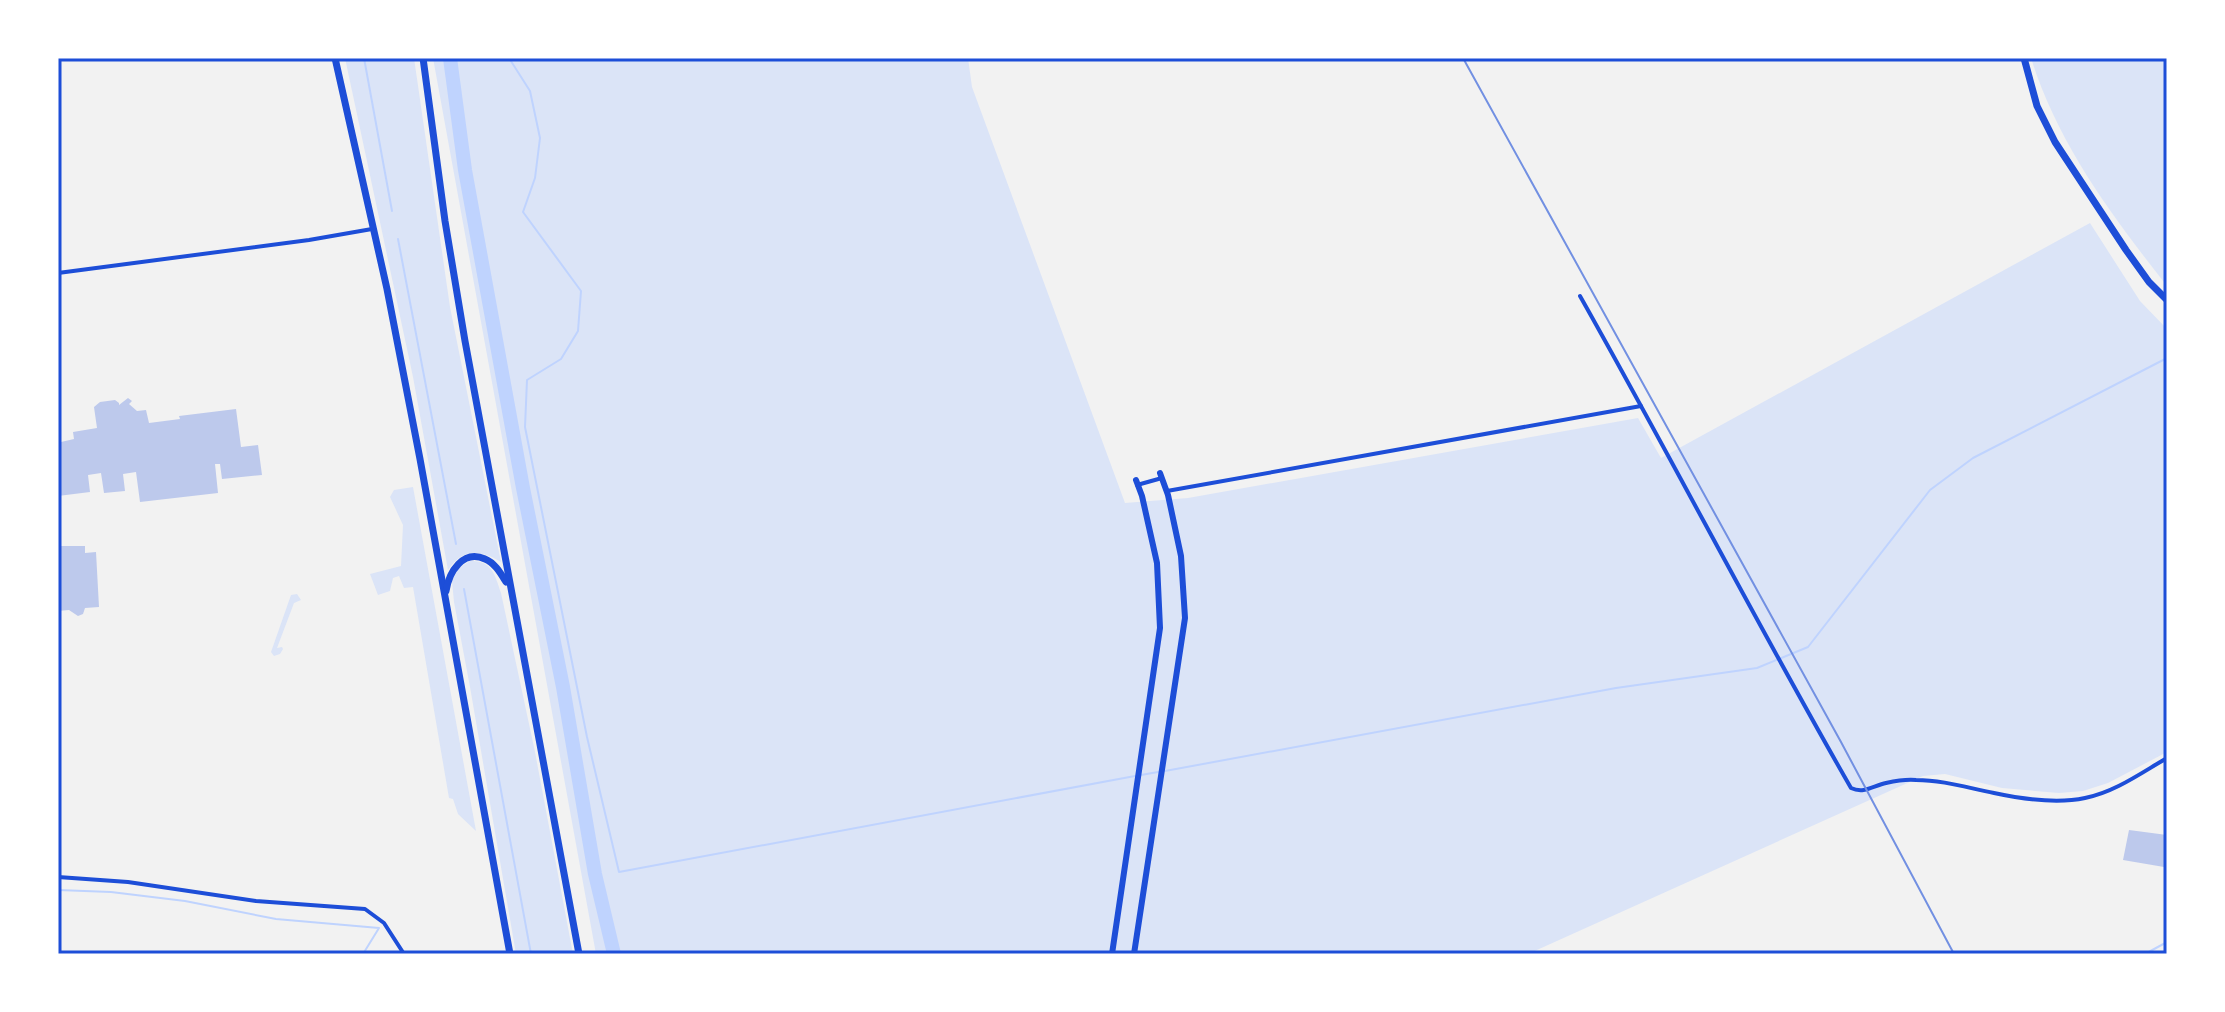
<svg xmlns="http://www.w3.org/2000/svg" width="2225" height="1012" font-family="'Alegreya Sans',sans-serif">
<rect width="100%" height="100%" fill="#f2f2f2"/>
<g fill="#dbe4f7">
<path d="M345,58H414L450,307L501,562C479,549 463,548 448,570L413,377Z"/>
<path d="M433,58H968L972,87L1125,503L1188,498L1638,418L1661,458L2090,223L2140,301L2167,329V752L2108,783L2083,791L2059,793L2002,788L1945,774L1923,776L1528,954H596Z"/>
<path d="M2031,58H2167V286C2112,216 2058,144 2031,58Z"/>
<path d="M413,487L476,831L458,814L453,799L449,798L413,587L404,588L399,576L393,578L390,591L378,595L370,574L401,566L403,525L390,497L394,490Z"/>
<path d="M470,561C492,560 495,575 501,593L535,752L573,954H516L470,687L454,602L452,581L459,568Z"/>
<path d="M297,594L301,600L294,603L277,648L282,647L283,649L280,654L274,656L271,652L291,595Z"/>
</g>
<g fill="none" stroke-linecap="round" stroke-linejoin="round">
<g stroke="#bfd3fe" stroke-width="2">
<path d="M364,58L392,211"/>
<path d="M509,58L530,91L540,138L535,178L523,212L581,291L578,331L561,359L527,380L525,427L587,737L619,872L1135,776"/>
<path d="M398,239L456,544"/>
<path d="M464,589L531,954"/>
<path d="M1165,771L1616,688L1757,668L1808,647L1930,490L1973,458L2167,358"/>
<path d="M1141,775L1158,772"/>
<path d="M58,890L111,892L185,901L276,919L379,928L363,954"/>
<path d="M2145,954L2167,942"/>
</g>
<path stroke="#bfd3fe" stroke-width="14" d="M450,58L465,170L523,488L563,687L595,874L614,954"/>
</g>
<g fill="#bdc9ec">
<path d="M128,398L132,401L129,404L137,411L146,410L149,423L180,419L179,416L236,409L241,447L258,445L262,475L222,479L220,464H215L218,493L140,502L136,472L123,474L125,491L104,493L101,473L88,475L90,492L58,496V435L60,434L61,442L74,439L73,432L97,428L94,407L100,402L115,400L119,403V405Z"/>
<path d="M61,546H85V553L96,552L99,607L85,608L83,614L78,616L69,610L58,611V556H61Z"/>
<path d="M2129,830L2167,835V861L2164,867L2123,860Z"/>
</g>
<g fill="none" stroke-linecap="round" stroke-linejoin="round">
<g stroke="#1d4ed8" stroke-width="4">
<path d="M58,273L309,240L372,229"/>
<path d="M1580,296C1672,459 1758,626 1851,788C1864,794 1873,786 1886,783C1895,781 1906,779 1916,780C1943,780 1968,788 1994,793C2022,799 2057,804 2085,798C2115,792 2141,773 2167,758"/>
<path d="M1137,485L1162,478"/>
<path d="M1167,491L1641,406"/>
<path d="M58,877L128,882L256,901L365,909L384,923L404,954"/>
</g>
<g stroke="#1d4ed8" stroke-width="6">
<path d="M1112,954L1160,628L1157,563L1142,496L1136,480"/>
<path d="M1134,954L1185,618L1181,556L1168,495L1160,473"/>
</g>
<path stroke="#1d4ed8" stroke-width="7" d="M2024,58L2037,106L2055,142L2126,250L2149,282L2167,300"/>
<g stroke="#1d4ed8" stroke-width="7">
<path d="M335,58L387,289L420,459L510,954"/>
<path d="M423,58L445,221L465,341L579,954"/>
<path d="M446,591C449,572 463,549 485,559C495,563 501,574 506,582"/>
</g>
<path stroke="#7290e2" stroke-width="2" d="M1463,58L1841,742L1954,954"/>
</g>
<rect width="2225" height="1012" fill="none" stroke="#ffffff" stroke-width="120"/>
<rect x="60" y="60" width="2105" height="892" fill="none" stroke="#1d4ed8" stroke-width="3"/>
</svg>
